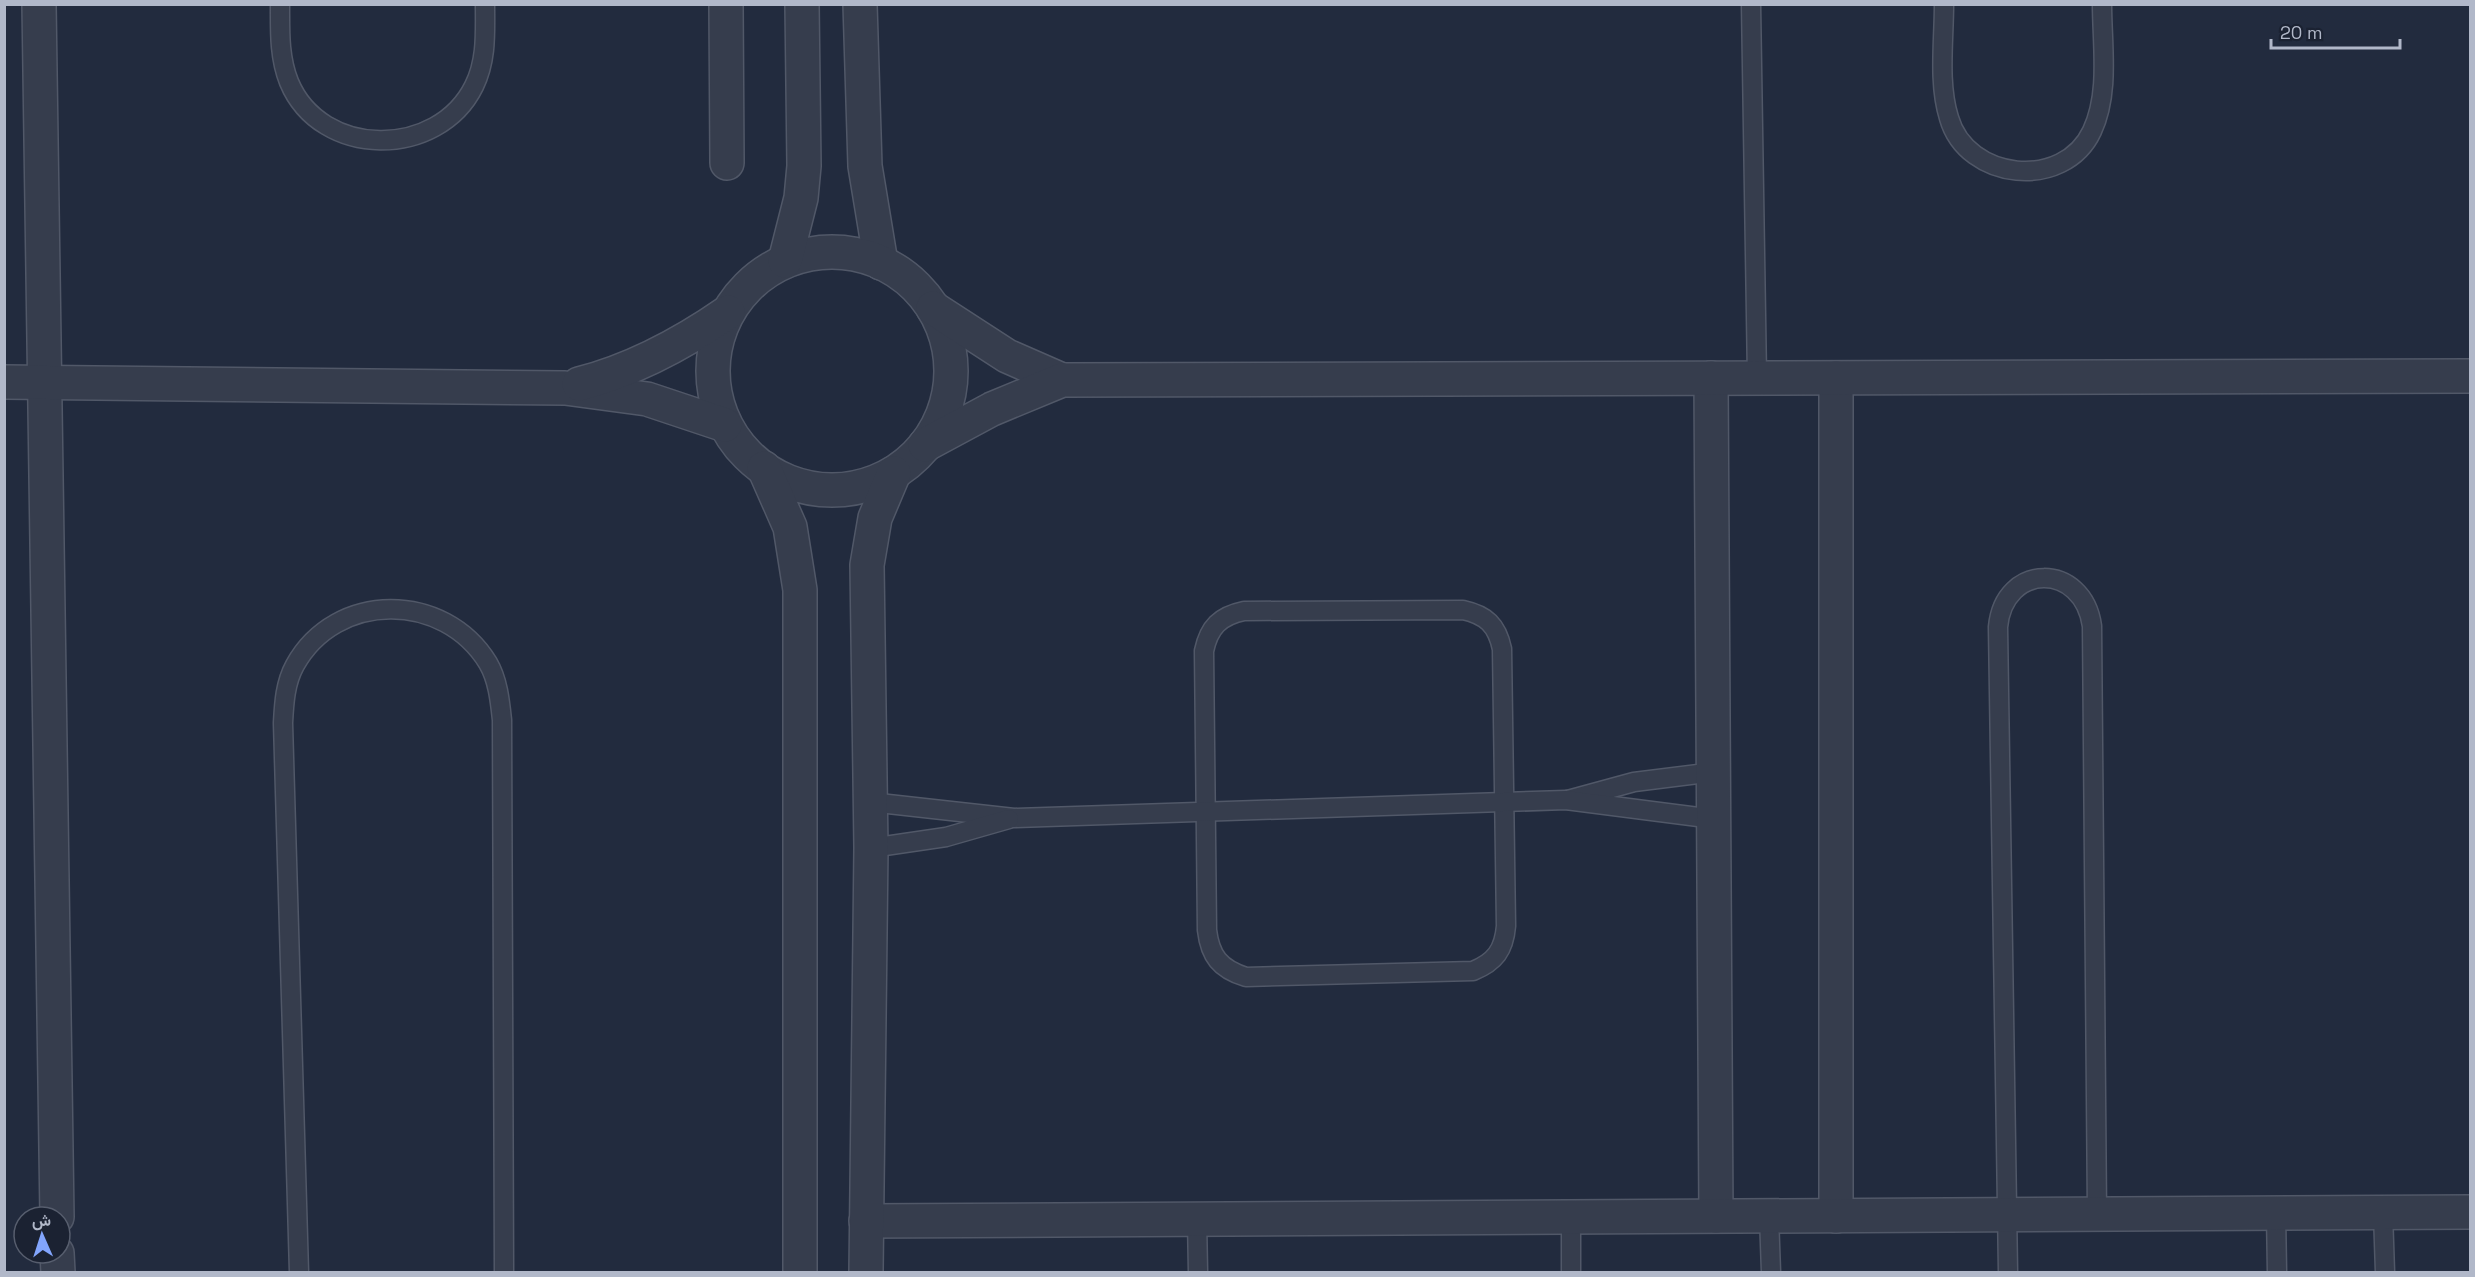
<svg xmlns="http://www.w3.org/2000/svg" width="2475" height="1277" font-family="'Space Grotesk',Vazirmatn,sans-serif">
<rect width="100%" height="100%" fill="#222b3e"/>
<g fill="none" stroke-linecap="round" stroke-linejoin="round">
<g stroke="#515868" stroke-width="21">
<g id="service">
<path d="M280,4C280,31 279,57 289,82C321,159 438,159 474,86C487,60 485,32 485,4"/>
<path d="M1751,4L1757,378"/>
<path d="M1944,4C1944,41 1938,83 1949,118C1967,181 2064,191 2092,131C2110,93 2102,45 2102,4"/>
<path d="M1463,610C1486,615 1497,625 1502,649L1506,926C1504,950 1495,962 1473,971L1246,977C1220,969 1210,956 1207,930L1204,651C1209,627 1220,616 1244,611Z"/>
<path d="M1568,800L1634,782L1714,772"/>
<path d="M870,802L1014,818L1566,800L1714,819"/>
<path d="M871,848L946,837L1009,819"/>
<path d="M2276,1213L2277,1272"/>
<path d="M2383,1213L2385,1272"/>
<path d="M1769,1216L1771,1272"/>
<path d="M1197,1219L1198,1272"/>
<path d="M299,1272L283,723C284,704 285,683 295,665C336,591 444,591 488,663C498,680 500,701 502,720L504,1272"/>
<path d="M1571,1272V1217"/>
<path d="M2008,1272L1998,627C2004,562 2083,562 2092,626L2097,1214"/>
</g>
</g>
<g stroke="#515868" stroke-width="36">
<g id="minor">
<path d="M39,4L57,1217"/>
<path d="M726,4L727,163"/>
<path d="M860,4L865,166L881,263"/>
<circle cx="832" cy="371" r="119"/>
<path d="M785,261L801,198L804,166L802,4"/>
<path d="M933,308L1007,356L1062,380"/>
<path d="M1711,378L1716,1216"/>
<path d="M1836,378V1216"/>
<path d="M4,382L565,388L647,399L725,425"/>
<path d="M579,384C634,370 682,344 728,312"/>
<path d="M925,445L992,409L1062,380L2470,376"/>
<path d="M764,468L790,527L800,590V1272"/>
<path d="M866,1221L2470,1212"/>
<path d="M57,1253L58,1272"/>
<path d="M866,1272L871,848L867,565L875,518L894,473"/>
</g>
</g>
<use href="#service" stroke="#363d4d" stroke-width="18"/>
<use href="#minor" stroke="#363d4d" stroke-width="33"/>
</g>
<rect width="2475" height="1277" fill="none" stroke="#b1b8c9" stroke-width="12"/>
<g transform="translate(42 1235) rotate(357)"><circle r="28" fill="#1b2232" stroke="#575e6e" stroke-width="1.5"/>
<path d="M0-4.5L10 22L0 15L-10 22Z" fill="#82a5fd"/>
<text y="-9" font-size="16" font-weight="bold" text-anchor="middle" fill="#b1b8c9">ش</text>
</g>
<path d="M2271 39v9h129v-9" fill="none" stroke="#b1b8c9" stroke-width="3"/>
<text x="2280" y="39" font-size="18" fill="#b1b8c9" stroke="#1b2232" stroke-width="4.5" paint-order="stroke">20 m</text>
</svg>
